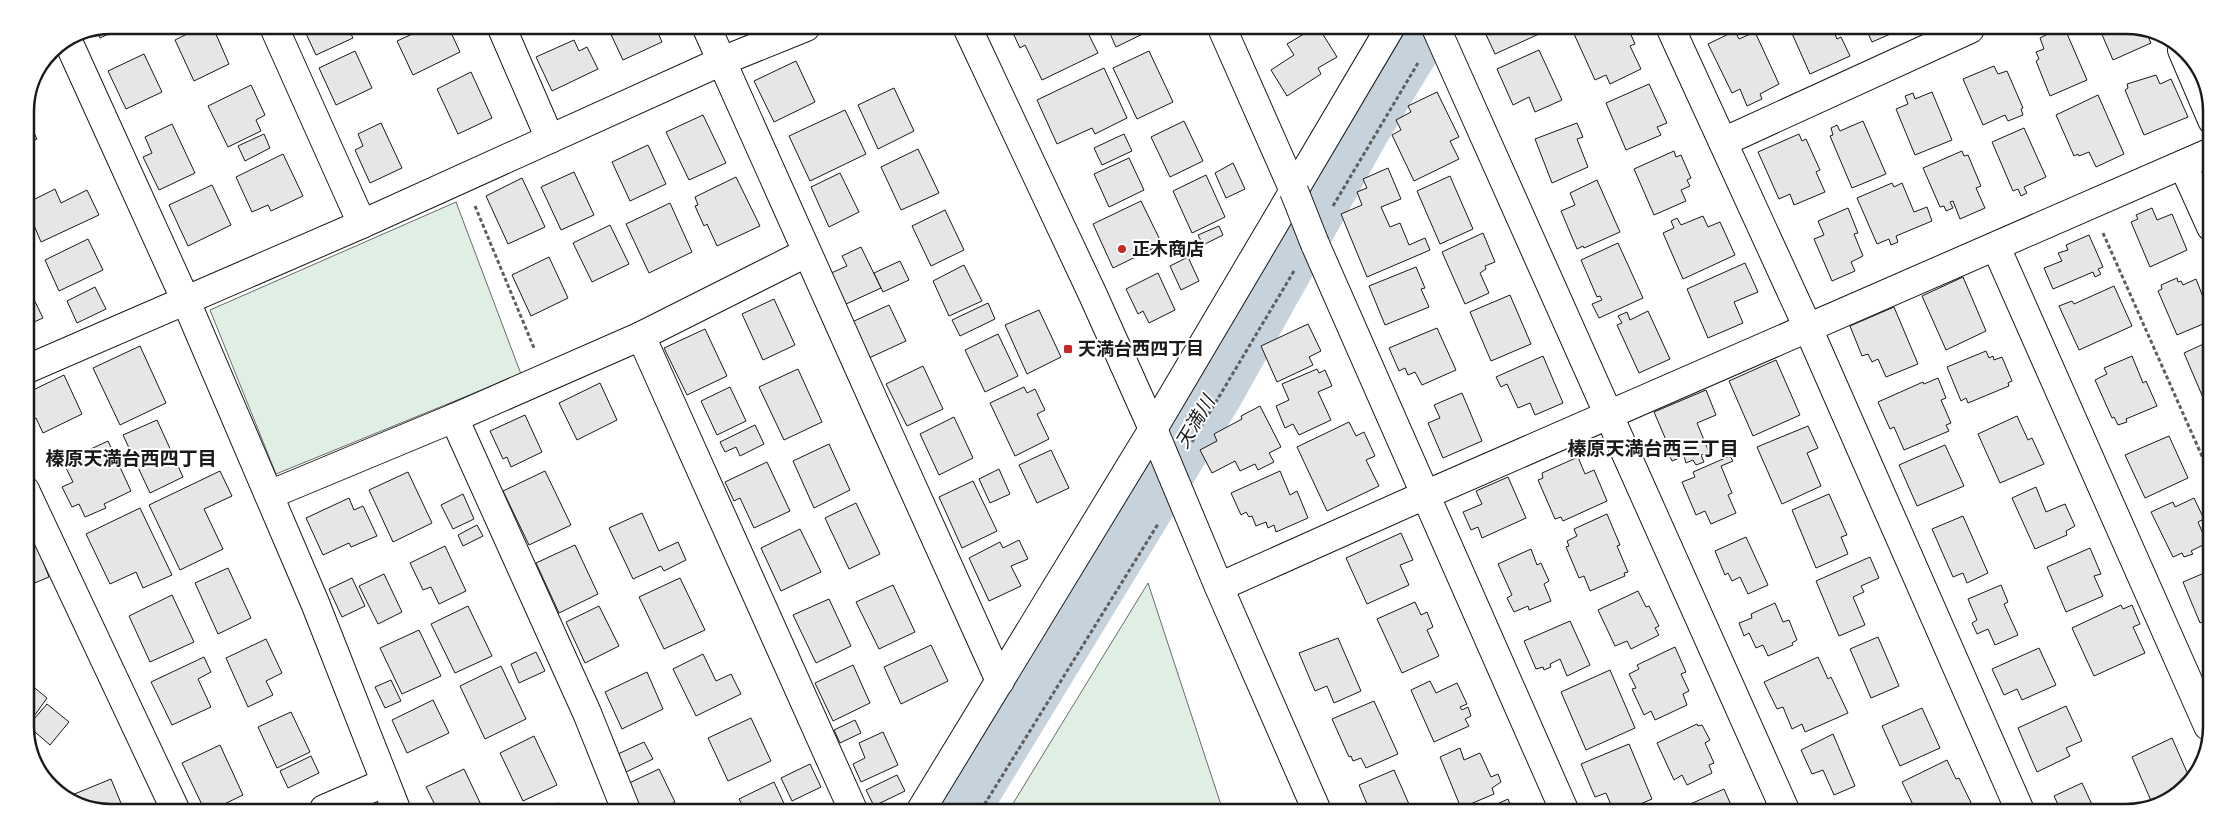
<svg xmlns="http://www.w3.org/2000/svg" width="2237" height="838" font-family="Montserrat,'Noto Sans JP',sans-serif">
<rect width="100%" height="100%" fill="#fff"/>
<g fill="#e0efe3" stroke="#6a6a6a">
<path d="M456,202L521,374L276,474L210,310Z"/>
<path d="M1148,583L1223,811L1009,810Z"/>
</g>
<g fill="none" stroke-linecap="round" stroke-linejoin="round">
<path stroke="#c6d2dc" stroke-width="60" d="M959,810L1214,391L1361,127L1422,28"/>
</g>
<g fill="#e6e6e6" stroke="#1a1a1a">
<path d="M111,25H128L100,38L95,28Z"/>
<path d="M205,25H212L229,64L194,81L175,40Z"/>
<path d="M302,25L347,26L353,38L316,55Z"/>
<path d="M430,26H448L460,52L413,75L397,41Z"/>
<path d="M607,26H646L647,28L655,26L662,42L623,60Z"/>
<path d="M1020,27H1085L1098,53L1042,80L1025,45L1020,48L1012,31Z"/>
<path d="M1107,27H1155V28L1116,47Z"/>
<path d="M1314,28H1319L1337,57L1318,68L1321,74L1287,96L1271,70L1294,55L1287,44Z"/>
<path d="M1483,28H1536L1539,34L1495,54Z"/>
<path d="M1587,28H1628L1635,44L1630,46L1641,69L1610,84L1606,75L1595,80L1574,34Z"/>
<path d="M1790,29H1833L1837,39L1841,37L1850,56L1810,74Z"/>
<path d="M1866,29H1902L1872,42Z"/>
<path d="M2058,29H2065L2087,80L2050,96L2036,61L2039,59L2036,52L2044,49L2040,38Z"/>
<path d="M2100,30H2145L2151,43L2113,60Z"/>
<path d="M1735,31L1739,39L1755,32L1779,84L1760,94L1762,99L1747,106L1740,89L1732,93L1708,44Z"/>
<path d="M574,40L579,51L587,47L598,69L552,91L536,57Z"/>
<path d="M1539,50L1562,100L1535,112L1529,97L1513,105L1497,69Z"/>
<path d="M355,51L372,88L336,105L319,68Z"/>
<path d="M1149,51L1173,102L1137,119L1113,68Z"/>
<path d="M144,54L162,92L126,109L108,71Z"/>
<path d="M796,61L815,102L774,122L754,81Z"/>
<path d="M1994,66L1998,74L2007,71L2023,108L2021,109L2023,115L2008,121L2005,115L1983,125L1963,79Z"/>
<path d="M1104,68L1127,118L1095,134L1092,128L1057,144L1037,100Z"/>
<path d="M471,72L492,118L458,134L437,89Z"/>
<path d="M2156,75L2160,84L2171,79L2188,117L2144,135L2125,90L2128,88L2127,84Z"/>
<path d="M1649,84L1667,123L1657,127L1661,135L1626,150L1606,103Z"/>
<path d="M251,85L265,115L256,120L261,131L228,147L208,106Z"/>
<path d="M894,88L914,131L878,149L858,105Z"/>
<path d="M1437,92L1459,137L1450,141L1459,159L1414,181L1392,135L1401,130L1396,120L1411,112L1408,106Z"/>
<path d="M1932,92L1952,140L1915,155L1896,109L1908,104L1905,96L1913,93L1915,99Z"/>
<path d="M2098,95L2124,154L2096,167L2089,152L2079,156L2078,154L2074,156L2056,115Z"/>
<path d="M845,110L866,154L810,181L789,136Z"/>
<path d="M25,115L37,139L25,144Z"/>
<path d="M703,115L726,163L689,180L666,132Z"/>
<path d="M1184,121L1203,161L1170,177L1151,137Z"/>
<path d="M1863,121L1886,174L1852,188L1830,136L1833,135L1831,128L1837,125L1840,131Z"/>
<path d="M381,123L402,168L370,183L355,150L363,146L358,134Z"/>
<path d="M1577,123L1583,137L1577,139L1588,167L1552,183L1535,139Z"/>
<path d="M172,124L195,173L159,190L143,157L152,153L145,137Z"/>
<path d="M2024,128L2046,177L2024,187L2027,193L2021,196L2018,189L2013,191L1992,142Z"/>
<path d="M264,134L270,148L245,161L238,146Z"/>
<path d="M1124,134L1132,151L1102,165L1094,148Z"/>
<path d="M1799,134L1802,141L1806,139L1820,170L1816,172L1825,192L1794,205L1790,194L1779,199L1758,152Z"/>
<path d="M648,145L666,184L630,201L612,162Z"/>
<path d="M918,149L939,193L901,210L881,167Z"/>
<path d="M1674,151L1676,157L1681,155L1691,178L1687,180L1690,186L1681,190L1686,201L1654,215L1634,169Z"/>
<path d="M1962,151L1964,156L1968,155L1981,186L1976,188L1985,208L1960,219L1953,201L1950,202L1953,208L1946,211L1944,206L1940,207L1923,168Z"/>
<path d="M283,154L303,196L271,211L268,205L252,212L236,177Z"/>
<path d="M1129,158L1144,190L1109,207L1094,174Z"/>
<path d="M1233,163L1245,189L1226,198L1215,173Z"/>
<path d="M1388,168L1401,199L1381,207L1390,227L1400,223L1409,245L1425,238L1430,250L1367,277L1341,214L1362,205L1357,192L1367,188L1363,179Z"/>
<path d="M574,172L594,215L561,230L541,187Z"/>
<path d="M840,173L859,212L829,227L811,187Z"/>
<path d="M1206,175L1225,217L1192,233L1173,191Z"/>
<path d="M1450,176L1473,229L1440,244L1417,191Z"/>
<path d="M736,177L760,226L717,246L707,224L704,226L695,206L698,205L695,197Z"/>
<path d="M522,178L545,227L508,244L486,196Z"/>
<path d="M1597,180L1620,232L1584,248L1583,246L1577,249L1561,211L1575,205L1570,193Z"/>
<path d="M1892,183L1894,187L1902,183L1914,212L1927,207L1932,221L1896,236L1898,242L1891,245L1889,239L1877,244L1857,198Z"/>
<path d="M212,185L231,225L188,246L169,205Z"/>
<path d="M55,189L61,203L87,190L99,215L41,242L25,204Z"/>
<path d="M1141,201L1162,244L1113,268L1093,224Z"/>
<path d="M670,203L692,252L649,273L626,224Z"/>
<path d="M1848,208L1858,233L1854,234L1863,256L1851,262L1855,271L1832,281L1814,239L1824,235L1818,221Z"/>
<path d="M2152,208L2157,220L2172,214L2187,250L2150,267L2131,222L2138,219L2136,215Z"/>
<path d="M945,210L964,250L931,266L912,226Z"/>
<path d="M1703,216L1708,227L1720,222L1735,255L1683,279L1663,233L1674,228L1671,221L1677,218L1681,225Z"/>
<path d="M610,225L629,264L592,282L573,243Z"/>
<path d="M1219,226L1223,235L1203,245L1198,235Z"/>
<path d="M1483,233L1495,262L1485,266L1486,269L1480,273L1489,293L1465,304L1442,252Z"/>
<path d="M2089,235L2103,267L2098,269L2101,274L2095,277L2093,272L2053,289L2044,268L2062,261L2058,253L2068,250L2066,245Z"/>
<path d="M88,239L103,270L59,291L45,260Z"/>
<path d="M1618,243L1643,298L1599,318L1592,304L1602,300L1600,296L1597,297L1581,260Z"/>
<path d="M861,247L881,288L844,305L829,274L847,266L842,256Z"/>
<path d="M549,257L568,298L531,316L512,275Z"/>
<path d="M1188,257L1199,281L1181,290L1170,266Z"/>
<path d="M900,261L909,280L883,292L874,273Z"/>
<path d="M1745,263L1758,292L1734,302L1743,323L1708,338L1687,289Z"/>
<path d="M964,265L982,301L949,316L933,281Z"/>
<path d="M1416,267L1425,288L1421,289L1429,307L1385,325L1369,286Z"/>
<path d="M1158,273L1175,310L1149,323L1143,311L1138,314L1126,289Z"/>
<path d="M1963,277L1986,331L1946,350L1922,296Z"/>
<path d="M2177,278L2178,282L2181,281L2183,285L2196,279L2203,297L2207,295L2210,304V321L2177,335L2158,291L2162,289L2161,285Z"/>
<path d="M25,281L43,318L25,326Z"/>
<path d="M2114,286L2132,326L2079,350L2059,306L2072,301L2074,304Z"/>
<path d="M95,287L106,309L77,323L67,301Z"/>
<path d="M1510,295L1531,344L1491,361L1470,312Z"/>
<path d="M774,299L795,345L763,360L742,314Z"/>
<path d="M988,303L995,319L960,336L952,320Z"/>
<path d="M889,305L906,341L869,358L852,322Z"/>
<path d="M1894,307L1918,364L1886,377L1878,359L1872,362L1868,354L1862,356L1850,326Z"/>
<path d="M1039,310L1061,357L1027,374L1005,325Z"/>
<path d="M1648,311L1670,359L1639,373L1617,325L1622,323L1618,316L1627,312L1630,320Z"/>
<path d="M1308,324L1321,351L1309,357L1313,365L1277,382L1261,346Z"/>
<path d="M1437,328L1456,370L1422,385L1415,372L1408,375L1405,368L1399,371L1389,348Z"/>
<path d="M705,329L727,376L687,395L664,348Z"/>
<path d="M998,334L1018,376L985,392L965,350Z"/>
<path d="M2210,341V406L2207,407L2184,353Z"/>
<path d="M140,346L166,403L120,425L93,368Z"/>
<path d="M1986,351L1989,358L1993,356L1994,360L2002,357L2012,381L2008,383L2009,386L1968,403L1966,398L1961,401L1947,367Z"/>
<path d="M1543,356L1563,403L1535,415L1530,403L1518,408L1507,384L1501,387L1496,377Z"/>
<path d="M2132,356L2143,383L2146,381L2157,406L2126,419L2127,422L2118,425L2114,417L2112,418L2095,380L2107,374L2104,368Z"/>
<path d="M1776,360L1800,415L1753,436L1729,381Z"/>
<path d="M923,366L943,409L907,426L886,384Z"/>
<path d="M798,369L822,422L784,440L759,387Z"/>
<path d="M1317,369L1319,373L1325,370L1332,386L1318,392L1331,420L1299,435L1293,424L1285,428L1276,406L1289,400L1282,384Z"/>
<path d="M64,375L82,414L43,433L36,418L30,421L25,412V404L29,403L25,394Z"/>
<path d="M1938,378L1946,398L1941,400L1951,423L1946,425L1949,431L1904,450L1894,427L1890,429L1878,402L1923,382L1924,384Z"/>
<path d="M600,383L617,420L577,440L559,403Z"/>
<path d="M730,387L746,421L717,435L701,401Z"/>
<path d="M1024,387L1027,393L1035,389L1045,410L1037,414L1049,439L1015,456L990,403Z"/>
<path d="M1706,390L1716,415L1697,423L1709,452L1701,455L1704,462L1696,465L1693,460L1686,463L1684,456L1672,461L1666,448L1669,447L1654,412Z"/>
<path d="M1462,393L1482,441L1443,458L1428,423L1440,418L1434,405Z"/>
<path d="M1260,406L1281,447L1269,453L1274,462L1258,470L1255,464L1240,471L1235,461L1212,473L1200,450L1217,441L1214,434L1242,419L1241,416Z"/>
<path d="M525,415L542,452L511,467L507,457L503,459L490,431Z"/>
<path d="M2017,416L2028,440L2032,438L2044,464L2000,483L1978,434Z"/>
<path d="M954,417L973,458L939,475L920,434Z"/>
<path d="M157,420L183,477L150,493L123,435Z"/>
<path d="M1349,422L1356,436L1364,432L1375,456L1366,460L1379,486L1327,511L1297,447Z"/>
<path d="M755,425L764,444L740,456L736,447L725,452L720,442Z"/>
<path d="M1808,426L1818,448L1807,453L1821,486L1782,504L1757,447Z"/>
<path d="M2169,436L2188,478L2145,498L2125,455Z"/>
<path d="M108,441L131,491L104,504L106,508L85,517L79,504L72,507L62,487L73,482L63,462Z"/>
<path d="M829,444L850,490L814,508L793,461Z"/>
<path d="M1945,445L1964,486L1917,506L1899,465Z"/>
<path d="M1051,450L1069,488L1037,503L1019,465Z"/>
<path d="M1730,456L1733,461L1721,466L1732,493L1728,495L1736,513L1711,524L1705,511L1696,515L1682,482L1695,477L1693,472Z"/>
<path d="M1578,457L1585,474L1594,470L1607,501L1563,521L1561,517L1555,519L1538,480L1543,478L1542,473Z"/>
<path d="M767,462L790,511L754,528L740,498L734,501L725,482Z"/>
<path d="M999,469L1010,494L990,503L979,479Z"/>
<path d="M220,471L232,496L204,509L223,549L180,570L149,505Z"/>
<path d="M545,471L571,525L529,545L503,491Z"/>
<path d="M1280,471L1290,495L1297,491L1308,518L1276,532L1274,525L1268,528L1266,522L1256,526L1252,516L1249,517L1246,512L1241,515L1231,493Z"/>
<path d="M408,472L432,523L393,542L369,490Z"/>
<path d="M1508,477L1526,518L1482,538L1478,527L1471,530L1463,512L1482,504L1476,491Z"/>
<path d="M973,481L997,531L962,548L939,497Z"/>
<path d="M2036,487L2046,512L2065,504L2075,526L2066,531L2067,535L2035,549L2012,498Z"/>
<path d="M463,494L474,519L453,529L441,505Z"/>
<path d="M1829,494L1847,535L1841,537L1848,554L1816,568L1792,510Z"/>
<path d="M349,498L354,510L363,506L377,536L351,547L349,543L323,555L306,518Z"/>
<path d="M2194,498L2204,519L2198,522L2207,543L2191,551L2193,554L2184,557L2182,553L2173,557L2151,512L2173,502L2175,507Z"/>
<path d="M856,503L880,554L849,569L825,518Z"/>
<path d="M140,508L172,575L143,588L136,572L110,584L86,534Z"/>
<path d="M642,513L659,551L678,542L686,560L664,571L661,566L633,579L609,528Z"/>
<path d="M1607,514L1620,545L1617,546L1628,572L1624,573L1625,576L1590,591L1584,576L1579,578L1566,547L1569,546L1567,541L1577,536L1574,529Z"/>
<path d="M1963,516L1988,573L1967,583L1963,573L1953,577L1932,529Z"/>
<path d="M477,525L483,536L463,546L458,535Z"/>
<path d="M800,529L821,572L781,591L761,548Z"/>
<path d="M1401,533L1413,560L1400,565L1409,585L1367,604L1346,558Z"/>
<path d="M33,535L49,577L25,587V538Z"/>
<path d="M1746,537L1768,585L1748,594L1740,577L1732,581L1728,573L1725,575L1715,551Z"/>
<path d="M1019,540L1028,559L1011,566L1021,586L989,601L969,558L1000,542L1003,548Z"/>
<path d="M575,545L598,594L559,613L536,563Z"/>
<path d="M445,546L466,591L439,604L431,587L423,590L410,563Z"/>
<path d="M2090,548L2101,574L2094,576L2103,596L2066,612L2047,567Z"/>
<path d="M1531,549L1537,565L1541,563L1549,581L1544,584L1551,601L1529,610L1528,606L1514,612L1507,598L1512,595L1498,564Z"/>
<path d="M1870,557L1879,578L1861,586L1864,592L1853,597L1865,625L1839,636L1816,581Z"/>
<path d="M228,568L251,618L218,634L195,583Z"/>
<path d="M2209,571L2208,619L2200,623L2183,582Z"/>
<path d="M384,574L402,612L378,624L359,586Z"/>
<path d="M352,578L365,606L342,617L329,589Z"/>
<path d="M680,578L705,630L664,649L639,597Z"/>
<path d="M893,585L915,632L879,649L856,602Z"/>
<path d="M2001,585L2008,602L2004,604L2018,635L1995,645L1988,629L1977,634L1972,623L1977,620L1968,599Z"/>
<path d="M1638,591L1646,607L1649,606L1659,626L1655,628L1659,635L1631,649L1627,641L1615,646L1598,610Z"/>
<path d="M172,595L194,642L150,662L129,616Z"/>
<path d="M829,599L851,646L816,663L793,615Z"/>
<path d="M1415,602L1421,615L1427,612L1433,627L1427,630L1439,656L1402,673L1377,619Z"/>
<path d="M1775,603L1783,622L1789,620L1797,640L1792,643L1793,645L1768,656L1763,645L1756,648L1749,633L1744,636L1739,623L1752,618L1751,614Z"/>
<path d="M2121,605L2123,609L2132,605L2140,624L2133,627L2145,653L2094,676L2072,628Z"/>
<path d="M468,606L492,656L455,673L431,624Z"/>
<path d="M599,606L619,646L585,663L566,622Z"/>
<path d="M1570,621L1590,665L1567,676L1560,659L1550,664L1551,667L1544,670L1543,667L1536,669L1524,641Z"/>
<path d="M419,630L441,676L402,694L380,648Z"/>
<path d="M1878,637L1899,686L1871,698L1850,649Z"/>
<path d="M1338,638L1361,691L1334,703L1327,686L1315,691L1299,653Z"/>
<path d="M266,639L282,673L266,681L273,695L248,707L226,658Z"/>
<path d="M931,645L948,681L901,704L884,667Z"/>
<path d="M1675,647L1686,672L1681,674L1689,691L1683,694L1687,705L1655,720L1651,711L1644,715L1632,689L1636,688L1629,674L1639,669L1637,665Z"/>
<path d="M2039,648L2056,685L2022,700L2017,689L2004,695L1992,669Z"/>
<path d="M536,652L545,671L519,683L511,664Z"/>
<path d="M703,654L716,681L731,674L741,694L696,716L673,669Z"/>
<path d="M204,657L211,672L198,679L211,707L172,725L151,682Z"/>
<path d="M1818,657L1828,679L1831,677L1848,713L1805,732L1802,724L1792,729L1783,707L1777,709L1764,682Z"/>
<path d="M853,665L870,703L833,721L815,683Z"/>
<path d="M501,666L526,719L485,739L460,686Z"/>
<path d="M1610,670L1635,728L1586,750L1561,692Z"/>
<path d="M647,672L663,709L622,729L605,692Z"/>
<path d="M25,680L47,698L32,719L25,713Z"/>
<path d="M391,680L401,701L385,708L375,687Z"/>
<path d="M1430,681L1436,693L1457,683L1467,704L1460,707L1462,710L1468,707L1471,716L1465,719L1469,726L1434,742L1411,690Z"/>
<path d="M433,700L449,733L407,753L392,720Z"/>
<path d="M1374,701L1398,754L1366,768L1361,758L1353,761L1351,756L1349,757L1332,719Z"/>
<path d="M47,704L69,722L50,745L28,726Z"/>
<path d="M2066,706L2082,741L2066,748L2070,756L2037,772L2018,728Z"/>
<path d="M1922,708L1940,748L1900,766L1882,726Z"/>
<path d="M291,712L310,752L277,768L258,727Z"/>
<path d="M751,718L771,761L728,781L708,738Z"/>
<path d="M855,720L861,733L840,743L834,730Z"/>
<path d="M1697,724L1698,726L1702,725L1710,740L1705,743L1714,763L1709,765L1712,773L1687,785L1682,775L1674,780L1657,743Z"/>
<path d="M883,732L898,765L861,782L853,764L865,758L859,743Z"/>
<path d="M1833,734L1855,786L1834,795L1823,770L1812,774L1801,750Z"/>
<path d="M534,736L557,785L523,801L500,753Z"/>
<path d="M2172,738L2190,779L2178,795L2152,803L2132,757Z"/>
<path d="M644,742L653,759L626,772L618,754Z"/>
<path d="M1629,744L1652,799L1622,812H1614L1606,793L1595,797L1581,764Z"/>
<path d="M220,745L243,795L214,809H204L182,763Z"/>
<path d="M1460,748L1464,760L1480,753L1491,777L1498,774L1501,782L1492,788L1494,794L1461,808L1440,757Z"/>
<path d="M311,756L319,773L288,788L280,771Z"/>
<path d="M1947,760L1956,779L1959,778L1976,813H1917L1902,782Z"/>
<path d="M810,764L821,787L792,801L781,778Z"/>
<path d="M464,769L483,809H437L426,787Z"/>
<path d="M659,769L675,802L660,810H637L625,785Z"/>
<path d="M1394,770L1412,811H1370L1359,785Z"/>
<path d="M897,775L905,791L874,806L866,790Z"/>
<path d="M49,776L56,789L43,779Z"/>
<path d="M111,779L123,808H83L75,803L72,795Z"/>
<path d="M774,782L787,810H745L739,799Z"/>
<path d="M2082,783L2096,813H2055L2061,811L2054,796Z"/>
<path d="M1724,789L1734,812H1688L1686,806Z"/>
<path d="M1508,799L1513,812H1480Z"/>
<path d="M559,803L562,809H545Z"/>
<path d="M1859,804L1863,812H1840Z"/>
</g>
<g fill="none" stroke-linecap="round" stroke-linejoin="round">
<g stroke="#1a1a1a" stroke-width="30">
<g id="minor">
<path d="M273,25L362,224"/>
<path d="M501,26L550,139"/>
<path d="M706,26C804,245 901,463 1000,681"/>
<path d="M1222,28L1294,191"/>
<path d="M1436,28L1786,812"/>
<path d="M1671,29L1808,328L2021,813"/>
<path d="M67,39L185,299L315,603L396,809"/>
<path d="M2182,50L2212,120"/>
<path d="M1723,142L1970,29"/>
<path d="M2183,165L2211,227"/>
<path d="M1315,244L1565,812"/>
<path d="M1996,247L2208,726"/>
<path d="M641,336L853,810"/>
<path d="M25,370L362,224L722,61L806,27"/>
<path d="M25,490L175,809"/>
<path d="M269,495L454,418"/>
<path d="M1219,587L1425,495L2211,152"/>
<path d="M324,809L384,783"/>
<path d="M626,810L587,713L454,418L641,336L806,253"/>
<path d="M921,810L1153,429L1390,28"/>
</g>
</g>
<g stroke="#1a1a1a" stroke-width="30">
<path id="tertiary" d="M967,27L1093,295L1153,429L1219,587L1317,811"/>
</g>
<g stroke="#5f5f5f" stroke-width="3" stroke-dasharray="4 2.5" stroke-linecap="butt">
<path d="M475,206L534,348"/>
<path d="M1333,206L1418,63"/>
<path d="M2103,233L2209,472"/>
<path d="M1192,442L1294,271"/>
<path d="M981,810L1158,524"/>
</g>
<use href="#minor" stroke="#fff" stroke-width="28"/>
<use href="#tertiary" stroke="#fff" stroke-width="28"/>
<g stroke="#1a1a1a" stroke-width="30" stroke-linecap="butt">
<path id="minor-bridge" d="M1294,191L1315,244"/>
</g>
<use href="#minor-bridge" stroke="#fff" stroke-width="28"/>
</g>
<g fill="#c62828" stroke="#fff" stroke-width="2">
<circle cx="1122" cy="249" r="5"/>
<rect x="1063" y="344" width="10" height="10" rx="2.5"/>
</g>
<g text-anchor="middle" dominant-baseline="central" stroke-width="4" stroke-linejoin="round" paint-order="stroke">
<g font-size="18" font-weight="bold" fill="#1a1a1a" stroke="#fff" text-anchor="start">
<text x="1132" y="249">正木商店</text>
<text x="1078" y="349">天満台西四丁目</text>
</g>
<g font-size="19" font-style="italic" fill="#1a1a1a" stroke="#fff">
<text transform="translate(1195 422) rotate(-59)">天満川</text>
</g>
<g font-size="19" font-weight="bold" fill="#1a1a1a" stroke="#fff">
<text x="1653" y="448">榛原天満台西三丁目</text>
<text x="131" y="458">榛原天満台西四丁目</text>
</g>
</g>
<path d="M0 0H2237V838H0ZM111 34H2126A77 77 0 0 1 2203 111V727A77 77 0 0 1 2126 804H111A77 77 0 0 1 34 727V111A77 77 0 0 1 111 34Z" fill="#fff" fill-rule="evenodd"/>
<path fill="none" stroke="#1a1a1a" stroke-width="2.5" d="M111 34H2126A77 77 0 0 1 2203 111V727A77 77 0 0 1 2126 804H111A77 77 0 0 1 34 727V111A77 77 0 0 1 111 34Z"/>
</svg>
